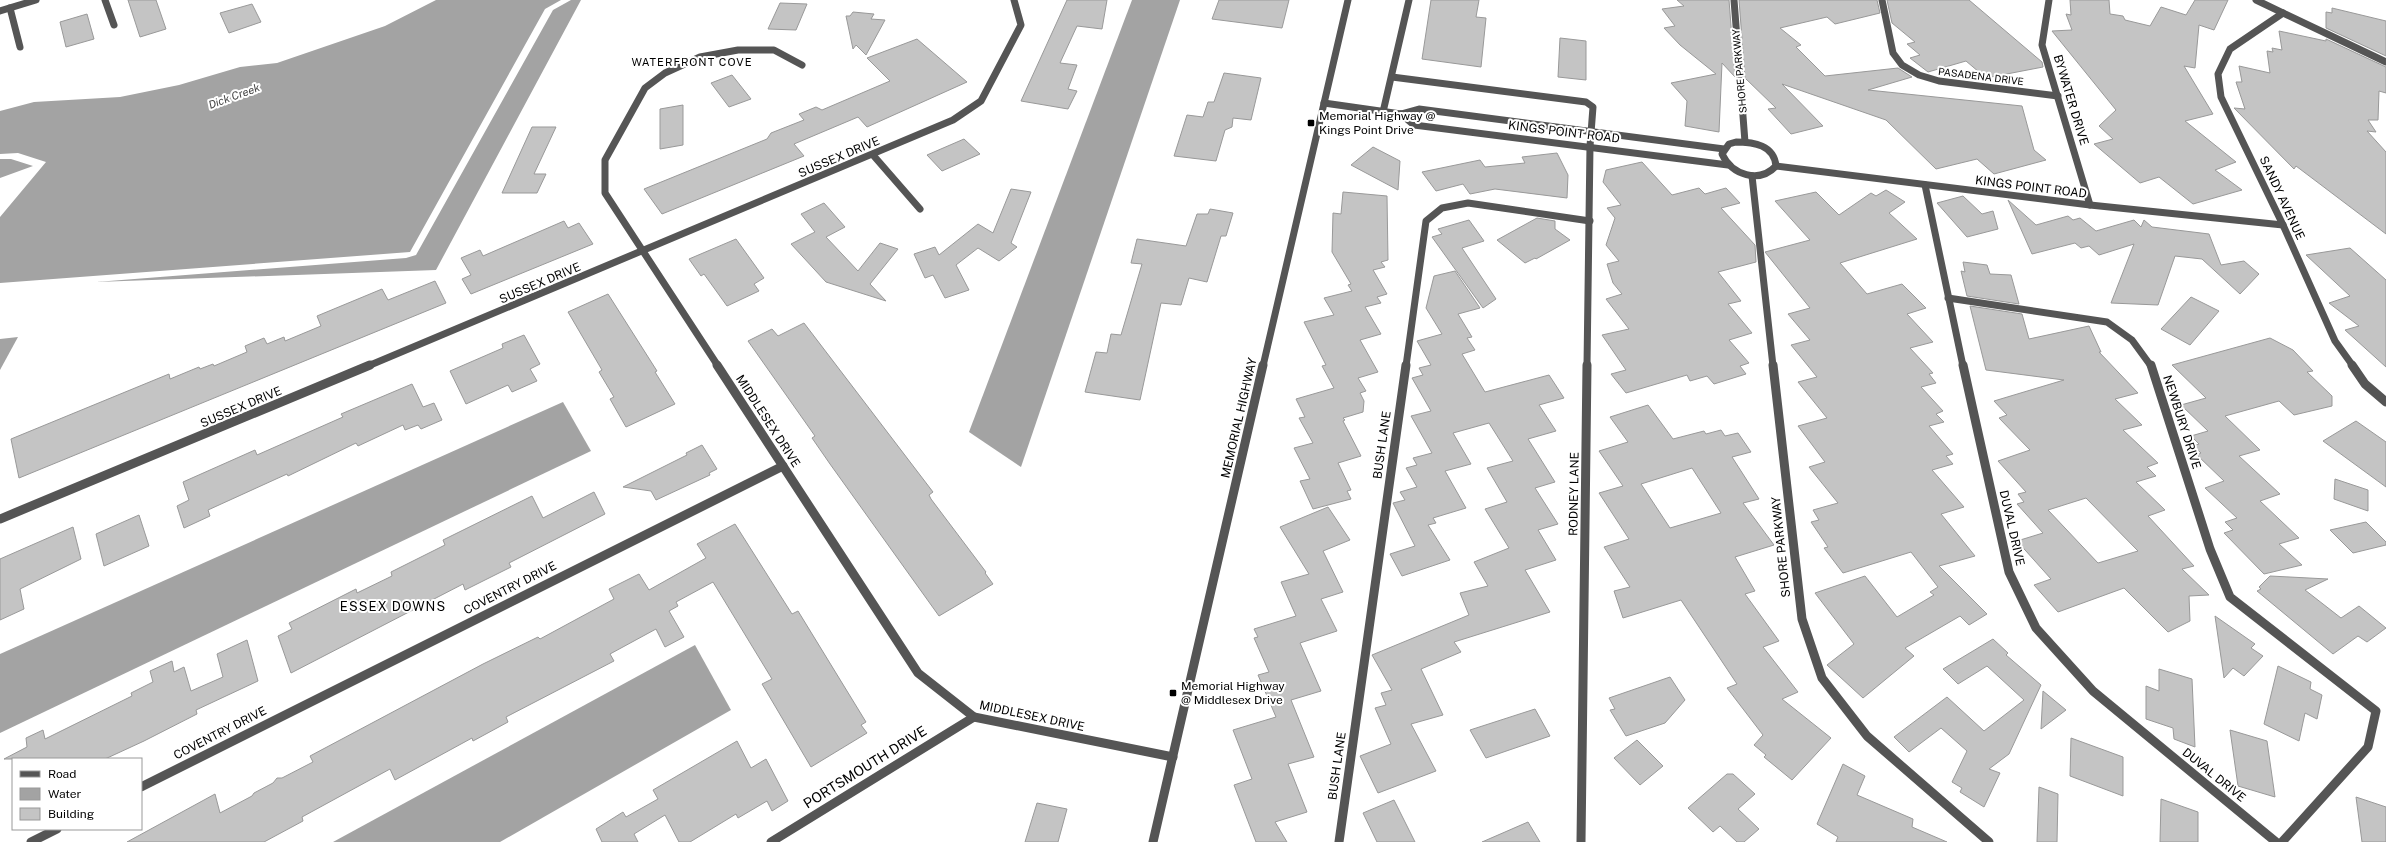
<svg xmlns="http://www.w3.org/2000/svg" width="2386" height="842" font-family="'Public Sans',sans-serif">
<rect width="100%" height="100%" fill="#fff"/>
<g fill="#a3a3a3">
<path d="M436,0H561L545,9L410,252L0,283V217L46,162L18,153L0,154V111L34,102L120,97L179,85L240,67L277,63L385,26Z"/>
<path d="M571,0H581L436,270L96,282L406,258L416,255L553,10Z"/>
<path d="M1132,0H1180L1021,467L969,432Z"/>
<path d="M0,159H11L33,166L0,178Z"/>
<path d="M18,337L0,370V339Z"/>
<path d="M563,402L591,451L0,733V654Z"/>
<path d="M695,645L731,710L500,842H333Z"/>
</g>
<g fill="#c4c4c4" stroke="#999" fill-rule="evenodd">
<path d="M128,0H156L166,29L140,37Z"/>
<path d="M1067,0H1107L1102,29L1077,26L1060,63L1077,65L1068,89L1077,91L1068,109L1021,101Z"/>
<path d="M1219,0H1289L1282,28L1212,19Z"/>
<path d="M1431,0H1479L1476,17L1486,18L1481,67L1422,59Z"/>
<path d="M1677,0H1729L1735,77L1722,63L1719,132L1685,126L1687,101L1671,83L1716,74L1680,45L1664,28L1675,26L1662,9L1684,6Z"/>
<path d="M1739,0H1877L1880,13L1835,24L1827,17L1780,28L1801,45L1796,47L1825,76L1898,68L1912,77L1868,90L2022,106L2034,150L2046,160L1994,174L1977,159L1936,169L1886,120L1782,84L1823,126L1791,134L1768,109L1776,108L1745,78Z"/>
<path d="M1887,0H1969L2042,62L2043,67L1986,78L1966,61L1928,72L1910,58L1920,55L1907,44L1915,42L1892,23Z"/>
<path d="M2070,0H2109L2110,14L2123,16L2125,20L2150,26L2161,7L2186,15L2195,0H2228L2214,30L2199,25L2195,68L2184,66L2213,114L2185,121L2236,162L2215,170L2242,190L2193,204L2159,177L2140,183L2094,144L2113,139L2099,126L2116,110L2052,31L2072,30L2066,14L2071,15Z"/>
<path d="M780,3L807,4L796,30L768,29Z"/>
<path d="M252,4L261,22L229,33L220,13Z"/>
<path d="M2332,8L2386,21V56L2326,28V12L2332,13Z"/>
<path d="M853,12L874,14L871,19L885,20L866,55L856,45L853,49L846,16H850Z"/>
<path d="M87,14L94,39L66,47L60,22Z"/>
<path d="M2279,31L2326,41V39L2386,67V93L2379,91L2378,120H2368L2376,132L2367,131L2386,152V234L2296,166L2294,169L2234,108L2245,109L2236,82H2242L2239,66L2270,73L2267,51L2273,52L2272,48L2282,50Z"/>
<path d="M1560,38L1586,41V80L1558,77Z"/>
<path d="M917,39L967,82L867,127L858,117L794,144L804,156L662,214L644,189L767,139L771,133L804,120L799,114L816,107L822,110L890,81L867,58Z"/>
<path d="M1224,73L1261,78L1251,120L1233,118L1232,127L1225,130L1216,161L1174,156L1187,115L1203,117L1208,102H1214Z"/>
<path d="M732,75L751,99L729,107L711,83Z"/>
<path d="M683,105V145L660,149V109Z"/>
<path d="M532,127H556L534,174H546L537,193H502Z"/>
<path d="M964,139L980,154L942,171L927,155Z"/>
<path d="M1373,147L1400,161L1398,190L1351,165Z"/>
<path d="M1557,153L1568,175L1567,198L1495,189L1470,194L1463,184L1436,191L1422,172L1480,160L1485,167L1525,163L1522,157Z"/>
<path d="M1642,162L1672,195L1699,188L1705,194L1726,188L1740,203L1721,208L1755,245L1756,262L1718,272L1741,301L1728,304L1752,333L1729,340L1749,363L1740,366L1746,374L1714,384L1707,376L1690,381L1687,375L1626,393L1611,374L1626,370L1602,335L1629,329L1606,299L1622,294L1613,283L1607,264L1619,261L1606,245L1615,218L1607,208L1621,205L1603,182L1606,170Z"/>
<path d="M1011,189L1031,192L1011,243L1017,247L999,261L978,248L956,265L969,290L945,298L933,275L925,278L914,254L935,247L939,255L978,224L993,233Z"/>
<path d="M1886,190L1905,202L1889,213L1917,239L1840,263L1867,294L1902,284L1926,308L1907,314L1933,342L1910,348L1933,373L1929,374L1936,383L1921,387L1943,411L1936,414L1944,422L1929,426L1953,454L1946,456L1953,464L1932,470L1964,507L1941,514L1975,556L1939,566L1987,614L1969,625L1960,616L1905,648L1914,656L1863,698L1827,665L1854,644L1815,593L1865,576L1897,617L1934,595L1930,592L1938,587L1911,552L1843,573L1824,548L1828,547L1811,522L1819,520L1813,510L1838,503L1809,467L1825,462L1798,426L1827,418L1798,382L1817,377L1791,345L1810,340L1788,314L1810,308L1765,252L1810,240L1775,201L1816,192L1839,215L1871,193L1876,196Z"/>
<path d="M1343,192L1387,196L1388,260L1381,262L1385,267L1373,270L1387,294L1377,297L1381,303L1365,307L1381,334L1360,340L1378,372L1358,378L1366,391L1360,393L1364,401L1363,412L1343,418L1345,420L1343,421L1361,456L1338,463L1351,490L1347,491L1351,499L1313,509L1300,481L1310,479L1294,448L1313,443L1299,418L1305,417L1296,399L1334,388L1322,366L1326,365L1304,322L1334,315L1324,298L1352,291L1348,285L1351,284L1332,252L1333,213L1341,214Z"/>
<path d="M1963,196L1982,214L1993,211L1998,229L1967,237L1937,203Z"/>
<path d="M2008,200L2036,225L2068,216L2073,220L2080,218L2096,231L2134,220L2141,227L2144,220L2152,227L2209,234L2221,265L2244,261L2259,274L2240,294L2202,259L2175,256L2158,305L2111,303L2134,244L2099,255L2089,246L2081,248L2075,243L2032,254Z"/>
<path d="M824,203L845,227L826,237L858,271L880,243L898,249L870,284L886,301L826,282L791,244L815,232L801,214Z"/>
<path d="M1210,209L1233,213L1226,236H1221L1207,282L1189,278L1181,305L1161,303L1140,400L1085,392L1096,352L1107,353L1111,334L1121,335L1142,264L1131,263L1137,239L1186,246L1197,214H1208Z"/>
<path d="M1537,218L1555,221V229L1570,240L1536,259L1535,258L1525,263L1497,240Z"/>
<path d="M1469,220L1484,241L1462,248L1496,299L1483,308L1432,237L1442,234L1438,229Z"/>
<path d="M564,221L568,228L579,223L593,244L471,294L462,279L471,275L461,258L480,250L483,256Z"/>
<path d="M736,239L764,278L754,284L759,291L727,306L704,274L701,276L689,259Z"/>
<path d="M2350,248L2386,280V367L2345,330L2359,326L2329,303L2350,296L2306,255Z"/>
<path d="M1963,262L1987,265L1990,274L2011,275L2019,304L1967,296L1961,271L1965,272Z"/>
<path d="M1455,271L1480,308L1458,314L1472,337L1467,338L1475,350L1462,354L1485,392L1549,375L1564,398L1539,405L1556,431L1528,439L1555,482L1535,488L1558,524L1538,530L1556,560L1525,570L1550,612L1454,642L1461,652L1421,669L1443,715L1411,724L1436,771L1378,793L1360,756L1391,744L1375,708L1386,705L1381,693L1392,690L1372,655L1469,615L1460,593L1488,586L1474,562L1509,548L1485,509L1507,502L1487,468L1513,461L1489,423L1453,433L1471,464L1445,471L1466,508L1433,518L1436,523L1428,525L1450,560L1402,576L1390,554L1415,546L1393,503L1405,500L1400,492L1417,487L1406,468L1417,465L1413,458L1432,453L1411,416L1431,411L1412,378L1423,375L1419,368L1431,365L1417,341L1442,334L1426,308L1434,276Z"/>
<path d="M435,281L446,303L19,478L11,439L169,374L170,379L199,367L200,369L213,364L214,366L247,352L245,346L264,338L267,344L284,337L285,341L321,326L317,316L382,289L388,300Z"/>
<path d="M608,294L657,371L655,372L675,404L626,427L610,399L614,397L599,372L602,370L568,312Z"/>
<path d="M2191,297L2219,311L2190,345L2161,329Z"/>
<path d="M1970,306L2022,314L2029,339L2089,326L2101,352H2099L2138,393L2115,399L2142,425L2123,430L2158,463L2147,467L2156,476L2136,482L2165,510L2148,516L2194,566L2182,569L2209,595L2189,596L2190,621L2168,632L2124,588L2058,612L2034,585L2051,579L2017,541L2043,533L2017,504L2024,502L2018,494L2026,492L1998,461L2030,450L1999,418L2007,415L1994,401L2064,380L1986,370ZM2086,498L2138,551L2098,563L2048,510Z"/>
<path d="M804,323L933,492L929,495L931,499L986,572L985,573L993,584L939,616L830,464L812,438L815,436L748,341L772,329L778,336Z"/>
<path d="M524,335L540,364L530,369L537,381L512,392L508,385L466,404L450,371L503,348L502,344Z"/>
<path d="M2270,338L2293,350L2313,371L2307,372L2332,396V406L2294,415L2279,401L2225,416L2260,450L2239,456L2280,494L2260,501L2299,538L2279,544L2302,565L2264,574L2224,533L2233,530L2225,522L2237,518L2205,488L2224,481L2197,455L2201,453L2193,446L2199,444L2191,436L2208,431L2181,405L2206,398L2172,365Z"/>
<path d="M412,384L423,407L434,403L442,420L421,429L418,425L405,430L403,425L358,446L356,443L288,476L287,474L208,510L210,516L184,528L177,506L189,500L183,482L255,450L257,455L343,417L341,414Z"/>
<path d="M1648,405L1673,439L1704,431L1706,434L1721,430L1725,436L1738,433L1751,452L1732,457L1759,499L1743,503L1774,545L1735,557L1755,591L1745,594L1779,641L1763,647L1798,692L1782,699L1831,738L1792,780L1764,757L1766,755L1754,745L1763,735L1727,688L1737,684L1681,600L1623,618L1614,591L1630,587L1604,547L1629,539L1599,493L1623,486L1599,451L1628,442L1610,417ZM1692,468L1721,513L1670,528L1641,484Z"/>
<path d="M2356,421L2386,442V487L2323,441Z"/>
<path d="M702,445L717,469L709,473L710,475L656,500L651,491L623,487L687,455L686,453Z"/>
<path d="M2335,479L2368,490V511L2334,499Z"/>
<path d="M594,492L605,514L509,563L511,567L465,590L463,584L291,673L278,636L292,629L289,623L356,589L357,593L392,576L391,572L445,545L443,540L532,496L543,518Z"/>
<path d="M1328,507L1350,540L1323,551L1343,592L1321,599L1337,631L1300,643L1321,691L1291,700L1314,757L1288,764L1307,812L1275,822L1287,842H1256L1234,785L1252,779L1233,730L1276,717L1258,675L1269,672L1254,638L1258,637L1254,629L1296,616L1281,582L1309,574L1280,527Z"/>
<path d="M139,515L149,546L104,566L96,534Z"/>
<path d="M2366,522L2386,542V545L2353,553L2330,530Z"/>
<path d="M735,524L792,614L798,611L866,722L861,725L867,733L811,767L762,684L772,679L713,582L676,602L678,606L669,611L684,637L665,647L656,629L610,654L614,661L506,717L508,722L473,741L472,738L395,780L390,769L302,817L303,821L264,842H127L215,794L220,813L252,796L254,793L273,783L277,778H282L313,762L310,756L483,664L538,637L540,639L614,599L609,589L639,574L649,590L706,558L697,544Z"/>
<path d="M73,527L81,559L20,589L24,609L0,620V559Z"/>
<path d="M2270,576L2328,579L2305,590L2341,618L2359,606L2386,628L2367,642L2358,636L2333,654L2257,591L2261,589L2259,587Z"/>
<path d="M2215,616L2255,644L2251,648L2263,656L2244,676L2233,668L2224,678Z"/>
<path d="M1993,639L2008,653L2006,655L2041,685L2009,754L1989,769L2000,773L1984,807L1960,792L1962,788L1952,782L1967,751L1941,728L1909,752L1894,737L1947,697L1984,731L2024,700L1987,666L1958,684L1943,669Z"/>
<path d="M247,640L258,681L196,710L197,714L144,741L105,759H4L27,747L26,738L43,730L45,739L132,696L131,693L153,682L150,671L172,661L174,672L184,667L191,691L223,677L217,654Z"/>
<path d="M2278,666L2311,682L2310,689L2322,695L2317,719L2305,713L2299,741L2264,724Z"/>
<path d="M2159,669L2192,679L2195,747L2174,739L2173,728L2146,719V686L2159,691Z"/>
<path d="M1670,677L1685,700L1665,723L1626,736L1610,710L1615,709L1609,698Z"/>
<path d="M2043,691L2066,710L2041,729Z"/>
<path d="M1535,709L1550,736L1486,758L1470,730Z"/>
<path d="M2230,730L2267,741L2275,797L2238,786Z"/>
<path d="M2071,738L2123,757V796L2070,776Z"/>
<path d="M1637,740L1663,766L1640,785L1614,758Z"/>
<path d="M737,741L751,768L766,759L788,801L772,811L767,801L738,818L736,814L690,842H679L665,815L634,834L638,842H602L596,829L623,812L626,817L658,799L653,790Z"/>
<path d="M1843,764L1865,776L1857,795L1913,819L1912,827L1947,842H1836L1838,837L1817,824Z"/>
<path d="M1727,774H1733L1755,794L1738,809L1759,829L1744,842H1737L1720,826L1713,832L1688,808Z"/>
<path d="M2039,787L2058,794L2057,842H2037Z"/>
<path d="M2356,797L2386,807V842H2362Z"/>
<path d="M2161,799L2198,812V842H2160Z"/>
<path d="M1394,800L1415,842H1377L1363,813Z"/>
<path d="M1037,803L1067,809L1058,842H1025Z"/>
<path d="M1528,822L1540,842H1482Z"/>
</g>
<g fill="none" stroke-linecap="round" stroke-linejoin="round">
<g stroke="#555" stroke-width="7">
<path d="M105,0L114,25"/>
<path d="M10,8L20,47"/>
<path d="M1392,77L1586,102L1593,107L1590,146"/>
<path d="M1383,112L1409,0"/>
</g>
<g stroke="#555" stroke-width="7">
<path d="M1734,0L1745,142"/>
<path d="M1882,0L1893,53L1902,65L1919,75L1939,81L2058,96"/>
<path d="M2049,0L2042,45L2090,205"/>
<path d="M2256,0L2386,62"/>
<path d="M0,11L36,0"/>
<path d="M2283,13L2230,49L2218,74L2221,97L2283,225L2335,341L2353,366"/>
<path d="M1324,103L1401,114L1419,109L1724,149"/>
<path d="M1401,114L1414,125L1728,165"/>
<path d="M1736,142C1754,142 1774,145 1776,166C1759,184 1732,175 1722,154L1729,144Z"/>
<path d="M873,155L920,209"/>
<path d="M1776,166L2090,205L2283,225"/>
<path d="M1752,176L1773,366"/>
<path d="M1925,185L1963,366"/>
<path d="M1948,298L2107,322L2132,340L2151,366"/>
<path d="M368,366L953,120L981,101L1021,25L1014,0"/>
<path d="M718,366L605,193V160L645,88L665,73L700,57L738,50H774L802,65"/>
<path d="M1263,366L1348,0"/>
<path d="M1406,366L1426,221L1442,208L1468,203L1590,221"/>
<path d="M1587,366L1590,146"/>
</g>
<g stroke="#555" stroke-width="9">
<path d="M717,365L918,673L974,717L1173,757"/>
<path d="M1773,365L1802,619L1822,678L1867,736L1989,842"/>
<path d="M1963,365L2009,572L2036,628L2093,691L2276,842"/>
<path d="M2151,365L2210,549L2230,597L2376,711L2368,747L2282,842"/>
<path d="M2352,365L2365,384L2386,402"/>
<path d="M0,519L370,365"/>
<path d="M141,787L783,466"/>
<path d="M31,842L57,829"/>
<path d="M771,842L974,717"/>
<path d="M1153,842L1263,365"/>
<path d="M1339,842L1406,365"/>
<path d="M1581,842L1587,365"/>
</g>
</g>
<g fill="#000" stroke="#fff" stroke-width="1.5">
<rect x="1307" y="119" width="8" height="8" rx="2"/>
<rect x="1169" y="689" width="8" height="8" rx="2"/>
</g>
<g text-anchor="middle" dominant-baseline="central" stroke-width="4" stroke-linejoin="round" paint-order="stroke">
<g font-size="10" fill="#000" stroke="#fff">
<text transform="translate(1739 71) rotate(-95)">SHORE PARKWAY</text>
<text transform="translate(1981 76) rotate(7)">PASADENA DRIVE</text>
</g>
<g font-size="11" letter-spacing="1" fill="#000" stroke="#fff">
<text x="692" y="62">WATERFRONT COVE</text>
</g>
<g font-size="11" font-style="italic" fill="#444" stroke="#fff">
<text transform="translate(234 96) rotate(-20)">Dick Creek</text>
</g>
<g font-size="12" fill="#000" stroke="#fff">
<text transform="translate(2071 100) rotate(73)">BYWATER DRIVE</text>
<text transform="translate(1564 132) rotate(7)">KINGS POINT ROAD</text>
<text transform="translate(839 157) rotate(-23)">SUSSEX DRIVE</text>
<text transform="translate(2031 187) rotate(7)">KINGS POINT ROAD</text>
<text transform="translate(2282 198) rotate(65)">SANDY AVENUE</text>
<text transform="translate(540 283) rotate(-23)">SUSSEX DRIVE</text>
<text transform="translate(241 407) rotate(-23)">SUSSEX DRIVE</text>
<text transform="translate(1239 418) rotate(-77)">MEMORIAL HIGHWAY</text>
<text transform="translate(768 421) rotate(57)">MIDDLESEX DRIVE</text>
<text transform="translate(2182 422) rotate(72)">NEWBURY DRIVE</text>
<text transform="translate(1382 445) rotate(-82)">BUSH LANE</text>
<text transform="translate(1574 494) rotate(-89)">RODNEY LANE</text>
<text transform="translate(2012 528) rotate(77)">DUVAL DRIVE</text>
<text transform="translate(1781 547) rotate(-96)">SHORE PARKWAY</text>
<text transform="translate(510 588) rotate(-27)">COVENTRY DRIVE</text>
<text transform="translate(1032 716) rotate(12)">MIDDLESEX DRIVE</text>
<text transform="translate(220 733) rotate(-27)">COVENTRY DRIVE</text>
<text transform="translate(1337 766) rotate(-82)">BUSH LANE</text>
<text transform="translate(2214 775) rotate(39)">DUVAL DRIVE</text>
</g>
<g font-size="12" fill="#000" stroke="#fff" text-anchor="start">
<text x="1319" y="116">Memorial Highway @<tspan x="1319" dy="14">Kings Point Drive</tspan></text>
<text x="1181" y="686">Memorial Highway<tspan x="1181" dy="14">@ Middlesex Drive</tspan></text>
</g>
<g font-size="13" letter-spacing="1" fill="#000" stroke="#fff">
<text x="393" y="606">ESSEX DOWNS</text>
</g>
<g font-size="14" fill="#000" stroke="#fff">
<text transform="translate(865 767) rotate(-32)">PORTSMOUTH DRIVE</text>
</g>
</g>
<rect x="12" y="758" width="130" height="72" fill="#ffffff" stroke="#999999"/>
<rect x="20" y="771" width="20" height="6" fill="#555555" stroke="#999999"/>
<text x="48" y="778" font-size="12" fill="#000000">Road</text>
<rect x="20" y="788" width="20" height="12" fill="#a3a3a3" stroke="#999999"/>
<text x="48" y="798" font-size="12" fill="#000000">Water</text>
<rect x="20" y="808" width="20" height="12" fill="#c4c4c4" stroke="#999999"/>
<text x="48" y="818" font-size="12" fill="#000000">Building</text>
</svg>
